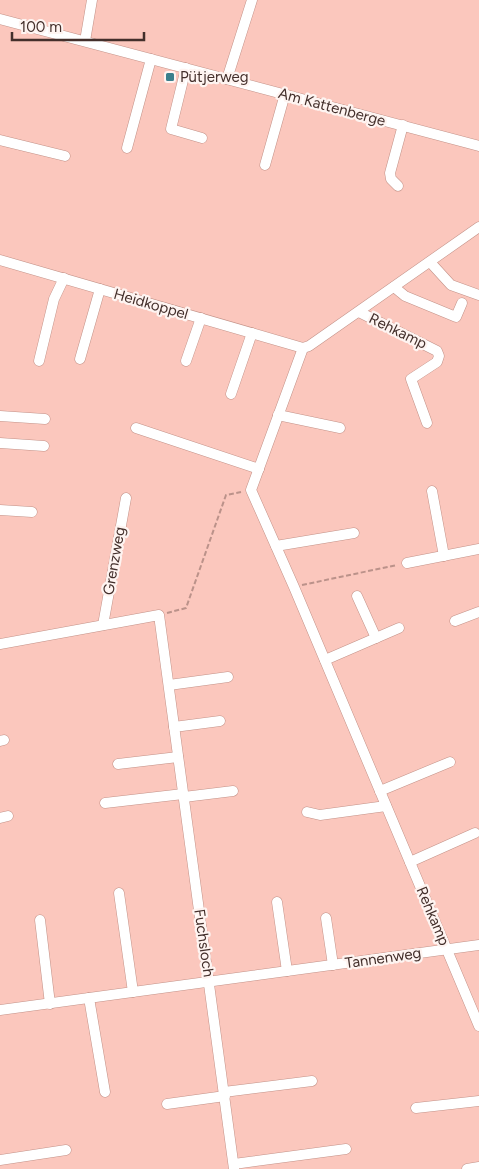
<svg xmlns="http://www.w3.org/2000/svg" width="479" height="1169" font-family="Figtree,sans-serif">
<rect width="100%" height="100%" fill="#fbc7bd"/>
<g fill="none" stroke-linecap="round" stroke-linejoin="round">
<g stroke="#c39288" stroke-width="11">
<g id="minor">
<path d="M0,19L479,146"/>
<path d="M85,41L92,0"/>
<path d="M186,68L171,129L202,138"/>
<path d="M227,79L252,0"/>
<path d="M0,140L65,156"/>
<path d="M127,148L151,59"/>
<path d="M265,165L285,94"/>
<path d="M398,186L391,179L390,173L403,125"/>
<path d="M0,260L303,348"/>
<path d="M430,262L451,285L479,295"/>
<path d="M394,287L405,296L456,317L462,303"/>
<path d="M359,312L437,351L439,356L437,362L411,379L427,423"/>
<path d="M303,348L251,490L294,587L479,1026"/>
<path d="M303,348L309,346L479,227"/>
<path d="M80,359L100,289"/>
<path d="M39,361L54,299L64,278"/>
<path d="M186,361L201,318"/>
<path d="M231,394L252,333"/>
<path d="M278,415L340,428"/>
<path d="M0,416L45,419"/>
<path d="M136,428L259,469"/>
<path d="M0,443L44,446"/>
<path d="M432,491L444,556"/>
<path d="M0,510L32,512"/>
<path d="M276,546L354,533"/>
<path d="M407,563L479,549"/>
<path d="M357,596L376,638"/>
<path d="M455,621L479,612"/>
<path d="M103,625L126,498"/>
<path d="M0,644L159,615L234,1169"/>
<path d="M325,660L399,628"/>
<path d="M169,685L228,677"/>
<path d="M174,727L220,721"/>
<path d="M0,741L4,740"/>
<path d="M118,764L178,757"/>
<path d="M380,791L450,762"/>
<path d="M184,797L233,791"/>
<path d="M105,803L183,794"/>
<path d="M307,812L320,815L386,806"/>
<path d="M0,818L8,816"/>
<path d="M410,862L475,833"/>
<path d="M119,893L133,992"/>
<path d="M277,902L287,971"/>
<path d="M326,918L333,965"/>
<path d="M40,920L50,1004"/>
<path d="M89,998L105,1092"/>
<path d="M0,1010L479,945"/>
<path d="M224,1092L312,1081"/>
<path d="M167,1104L225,1096"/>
<path d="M416,1108L479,1101"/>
<path d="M0,1160L66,1150"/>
<path d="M234,1164L346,1149"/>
<path d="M467,1169L479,1167"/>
</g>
</g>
<g stroke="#bb928a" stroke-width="2" stroke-dasharray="5 2.5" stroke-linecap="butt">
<path d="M302,585L397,565"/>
<path d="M167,613L186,608L226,495L241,492"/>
</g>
<use href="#minor" stroke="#fff" stroke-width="10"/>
</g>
<rect fill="#3a7f8c" stroke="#fef4f1" stroke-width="2" x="165" y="72" width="10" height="10" rx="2.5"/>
<g text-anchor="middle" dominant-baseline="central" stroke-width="4.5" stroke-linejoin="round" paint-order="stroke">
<g font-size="15" fill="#432f2b" stroke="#fef4f1" text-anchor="start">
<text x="180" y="77">Pütjerweg</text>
</g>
<g font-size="15" fill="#432f2b" stroke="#fef4f1">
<text transform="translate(332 107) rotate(15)">Am Kattenberge</text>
<text transform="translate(151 304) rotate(16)">Heidkoppel</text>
<text transform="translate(398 331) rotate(26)">Rehkamp</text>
<text transform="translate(114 561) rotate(-80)">Grenzweg</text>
<text transform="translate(433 916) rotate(67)">Rehkamp</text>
<text transform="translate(204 943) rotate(82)">Fuchsloch</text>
<text transform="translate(383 958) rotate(-8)">Tannenweg</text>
</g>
</g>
<path d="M12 32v8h132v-8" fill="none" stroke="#432f2b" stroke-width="2.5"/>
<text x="20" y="32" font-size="15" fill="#432f2b" stroke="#fef4f1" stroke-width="4" paint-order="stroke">100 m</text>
</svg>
